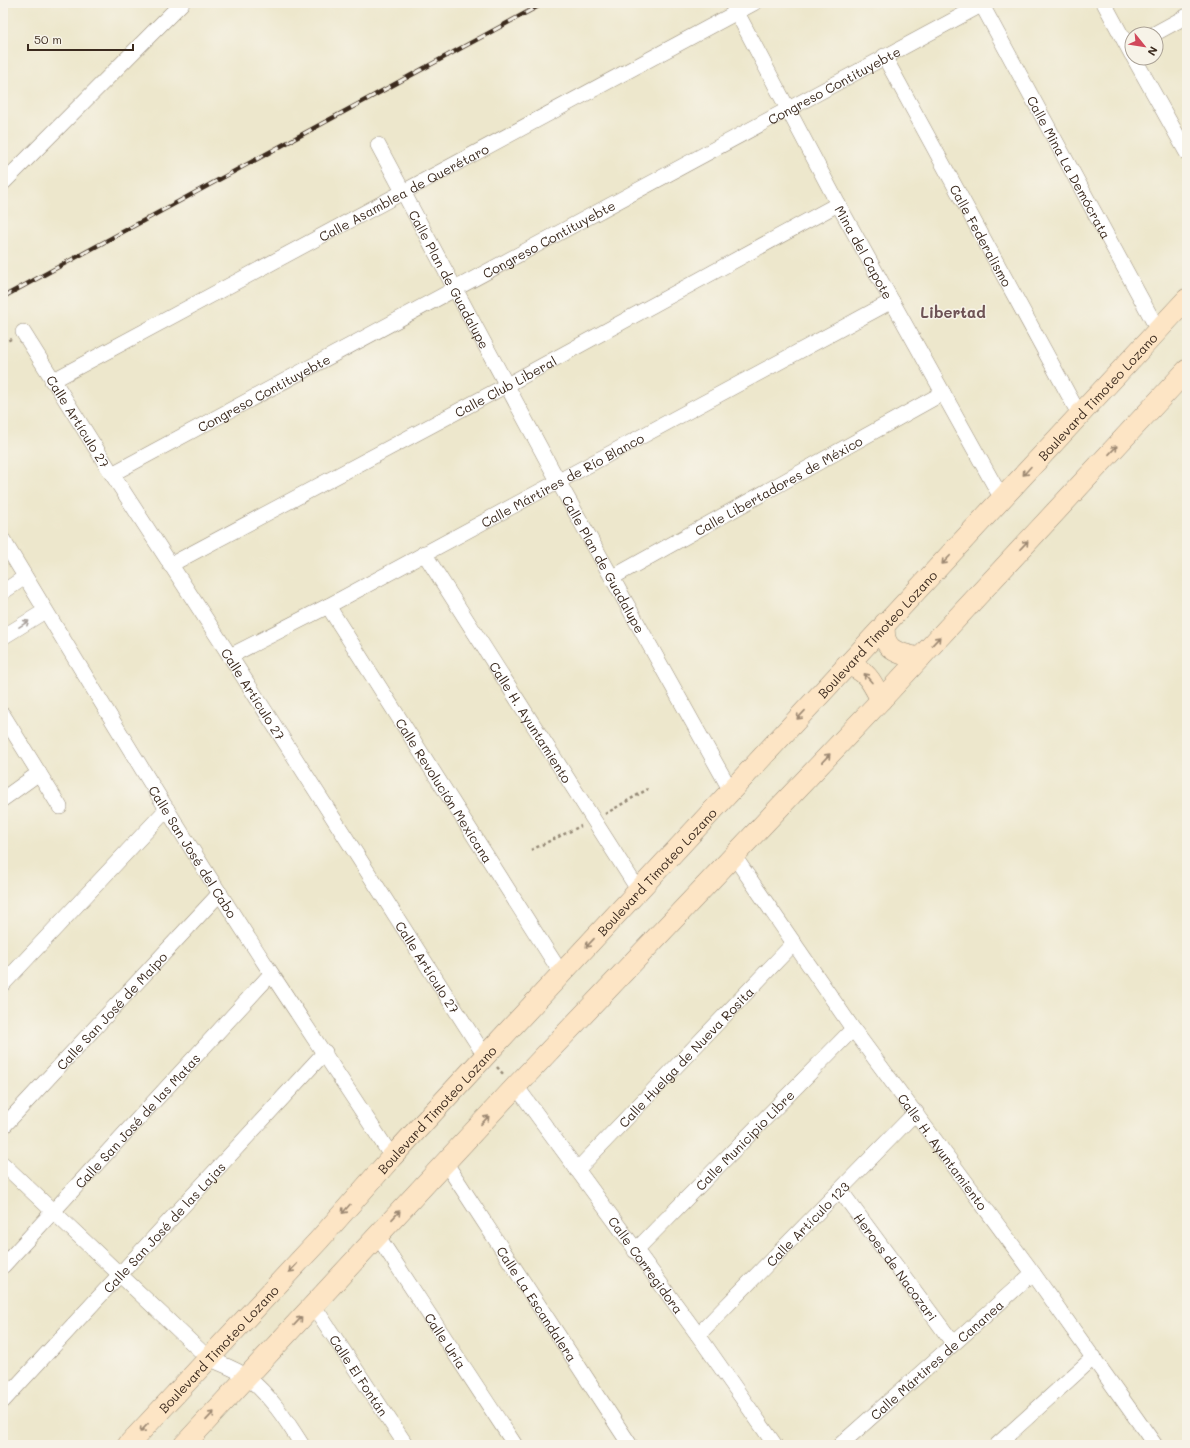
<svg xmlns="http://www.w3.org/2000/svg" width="1190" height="1448" font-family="Mali,sans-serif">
<rect width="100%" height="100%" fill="#f7f3e8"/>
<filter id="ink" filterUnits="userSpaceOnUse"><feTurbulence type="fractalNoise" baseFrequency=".025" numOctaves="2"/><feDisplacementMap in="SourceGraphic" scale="8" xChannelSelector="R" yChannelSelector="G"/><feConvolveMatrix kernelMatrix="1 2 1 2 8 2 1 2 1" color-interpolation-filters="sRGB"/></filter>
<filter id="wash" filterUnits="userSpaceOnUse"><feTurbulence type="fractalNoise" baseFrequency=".012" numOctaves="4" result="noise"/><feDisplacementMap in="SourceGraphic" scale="16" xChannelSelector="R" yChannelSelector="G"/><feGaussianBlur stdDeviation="0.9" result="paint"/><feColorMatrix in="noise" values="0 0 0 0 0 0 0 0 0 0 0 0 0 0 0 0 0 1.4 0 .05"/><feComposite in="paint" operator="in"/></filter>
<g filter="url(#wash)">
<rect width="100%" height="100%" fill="#ede7cc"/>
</g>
<g filter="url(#ink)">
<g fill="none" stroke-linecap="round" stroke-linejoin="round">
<g stroke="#948875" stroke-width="16">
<g id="minor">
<path id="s1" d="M732,3L838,204L1002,499"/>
<path d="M1104,3L1132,55"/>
<path id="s2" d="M982,5L1158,330"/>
<path d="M1154,34L1187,16"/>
<path id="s3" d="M884,56L1079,414"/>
<path d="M1134,58L1187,153"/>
<path id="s4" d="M378,145L558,481L731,791"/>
<path d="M3,183L182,3"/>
<path id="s5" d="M23,332L112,474L230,656L485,1056"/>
<path id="s6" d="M52,381L754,3"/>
<path id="s7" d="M112,474L985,3"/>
<path id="s8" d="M3,540C91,685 178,831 271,973C311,1034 352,1095 392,1157"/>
<path id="s9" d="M424,553L639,891"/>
<path id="s10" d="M170,565L507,385L838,204"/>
<path id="s11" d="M613,577L943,393"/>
<path d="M3,592L25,577"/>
<path id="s12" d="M328,606L561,973"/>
<path d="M3,637L45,611"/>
<path id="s13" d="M230,656L328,606L892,301"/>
<path d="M3,715L60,807"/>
<path d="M3,799L39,773"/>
<path id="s14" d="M734,856L853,1029L1033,1273L1155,1445"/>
<path d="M3,984L167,809"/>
<path id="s15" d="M516,1086L698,1335L775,1445"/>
<path id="s16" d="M3,1127L220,893"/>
<path id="s17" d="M445,1162L630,1445"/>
<path d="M3,1164L208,1358C221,1364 237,1369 247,1377C270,1395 287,1421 302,1445"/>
<path id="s18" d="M577,1170L794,943"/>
<path id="s19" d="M840,1190L953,1343"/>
<path id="s20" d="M377,1235L515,1445"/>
<path id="s21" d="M635,1251L853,1029"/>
<path id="s22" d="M3,1266L271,974"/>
<path id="s23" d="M313,1305L406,1445"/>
<path id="s24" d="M698,1335L916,1112"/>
<path id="s25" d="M3,1401L325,1052"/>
<path id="s26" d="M840,1445L1033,1273"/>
<path d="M997,1445L1094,1357"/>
</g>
</g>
<g stroke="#948875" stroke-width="22">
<g id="secondary">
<path d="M885,623C880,650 898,654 920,658"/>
<path d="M846,665C866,668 873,684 881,700"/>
<path id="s27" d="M128,1445L319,1240L392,1157L485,1056L1187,299"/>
<path d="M184,1445L516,1086L881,700L1187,370"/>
</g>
</g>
<g stroke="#948875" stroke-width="2.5" stroke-dasharray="3 3" stroke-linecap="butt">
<path d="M3,343L11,339"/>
<path d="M605,814L648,789"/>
<path d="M531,850L581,826"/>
<path d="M497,1067L504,1075"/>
</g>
<use href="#minor" stroke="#fff" stroke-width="15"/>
<use href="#secondary" stroke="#fde5c5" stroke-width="21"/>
<g stroke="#3b2a1e" stroke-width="4.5">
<path id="rail" d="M3,297L544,3"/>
</g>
<use href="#rail" stroke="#f7f3e8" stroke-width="3" stroke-dasharray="9" stroke-linecap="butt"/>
</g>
<defs><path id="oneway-shaft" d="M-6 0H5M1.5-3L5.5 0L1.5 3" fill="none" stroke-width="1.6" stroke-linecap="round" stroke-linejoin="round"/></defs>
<g stroke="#9c8872">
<use href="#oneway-shaft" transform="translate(1113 450) rotate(-47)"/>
<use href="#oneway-shaft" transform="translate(1027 471) rotate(132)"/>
<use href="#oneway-shaft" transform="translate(1024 545) rotate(-47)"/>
<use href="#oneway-shaft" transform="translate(946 560) rotate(134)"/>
<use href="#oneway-shaft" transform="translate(936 641) rotate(-47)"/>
<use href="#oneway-shaft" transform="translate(868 678) rotate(-131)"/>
<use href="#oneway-shaft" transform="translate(801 715) rotate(133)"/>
<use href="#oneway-shaft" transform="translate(826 758) rotate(-47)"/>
<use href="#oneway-shaft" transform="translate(590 943) rotate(133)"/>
<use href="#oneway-shaft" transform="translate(485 1120) rotate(-47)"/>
<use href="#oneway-shaft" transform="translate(346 1209) rotate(131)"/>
<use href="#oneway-shaft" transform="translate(396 1215) rotate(-47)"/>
<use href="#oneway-shaft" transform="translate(293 1268) rotate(133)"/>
<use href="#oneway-shaft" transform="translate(298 1321) rotate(-47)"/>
<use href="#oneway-shaft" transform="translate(210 1416) rotate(-47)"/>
<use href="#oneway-shaft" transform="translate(144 1428) rotate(133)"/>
</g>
<use stroke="#a79f9a" href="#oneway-shaft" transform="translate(24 624) rotate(-32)"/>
</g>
<g text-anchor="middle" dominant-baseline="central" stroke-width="3" stroke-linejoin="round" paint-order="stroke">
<g font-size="13" fill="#3b2a1e" stroke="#f7f3e8">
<text stroke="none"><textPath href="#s7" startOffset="820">Congreso Contituyebte</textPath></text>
<text stroke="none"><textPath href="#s2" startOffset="184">Calle Mina La Demócrata</textPath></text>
<text stroke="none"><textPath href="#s6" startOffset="399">Calle Asamblea de Querétaro</textPath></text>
<text stroke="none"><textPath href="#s3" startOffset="204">Calle Federalismo</textPath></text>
<text stroke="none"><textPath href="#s7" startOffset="496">Congreso Contituyebte</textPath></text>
<text stroke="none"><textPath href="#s1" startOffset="282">Mina del Capote</textPath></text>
<text stroke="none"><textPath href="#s4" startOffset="152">Calle Plan de Guadalupe</textPath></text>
<text stroke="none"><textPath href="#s10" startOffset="380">Calle Club Liberal</textPath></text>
<text stroke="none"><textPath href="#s7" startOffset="172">Congreso Contituyebte</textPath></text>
<text stroke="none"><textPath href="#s27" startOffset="1428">Boulevard Timoteo Lozano</textPath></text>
<text stroke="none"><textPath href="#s5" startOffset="105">Calle Artículo 27</textPath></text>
<text stroke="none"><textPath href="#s13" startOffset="376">Calle Mártires de Río Blanco</textPath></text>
<text stroke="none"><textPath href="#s11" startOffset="189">Calle Libertadores de México</textPath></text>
<text stroke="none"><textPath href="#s4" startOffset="476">Calle Plan de Guadalupe</textPath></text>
<text stroke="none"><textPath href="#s27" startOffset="1104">Boulevard Timoteo Lozano</textPath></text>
<text stroke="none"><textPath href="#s5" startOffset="429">Calle Artículo 27</textPath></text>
<text stroke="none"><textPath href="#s9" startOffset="200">Calle H. Ayuntamiento</textPath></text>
<text stroke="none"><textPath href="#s12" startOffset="218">Calle Revolución Mexicana</textPath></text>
<text stroke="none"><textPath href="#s8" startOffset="365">Calle San José del Cabo</textPath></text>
<text stroke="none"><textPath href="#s27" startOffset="780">Boulevard Timoteo Lozano</textPath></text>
<text stroke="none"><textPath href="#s5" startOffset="753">Calle Artículo 27</textPath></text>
<text stroke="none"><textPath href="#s16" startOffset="159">Calle San José de Maipo</textPath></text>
<text stroke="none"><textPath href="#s18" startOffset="157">Calle Huelga de Nueva Rosita</textPath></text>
<text stroke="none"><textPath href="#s27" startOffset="456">Boulevard Timoteo Lozano</textPath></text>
<text stroke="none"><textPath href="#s22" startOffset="198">Calle San José de las Matas</textPath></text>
<text stroke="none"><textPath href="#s21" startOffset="156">Calle Municipio Libre</textPath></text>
<text stroke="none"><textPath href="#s14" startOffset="362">Calle H. Ayuntamiento</textPath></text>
<text stroke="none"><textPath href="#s24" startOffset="156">Calle Artículo 123</textPath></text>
<text stroke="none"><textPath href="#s25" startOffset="237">Calle San José de las Lajas</textPath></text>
<text stroke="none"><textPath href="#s15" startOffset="221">Calle Corregidora</textPath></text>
<text stroke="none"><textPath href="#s19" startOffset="95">Heroes de Nacozari</textPath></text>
<text stroke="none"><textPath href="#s17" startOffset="169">Calle La Escandalera</textPath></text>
<text stroke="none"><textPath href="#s20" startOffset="126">Calle Uría</textPath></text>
<text stroke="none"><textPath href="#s27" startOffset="132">Boulevard Timoteo Lozano</textPath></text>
<text stroke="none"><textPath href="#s26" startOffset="129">Calle Mártires de Cananea</textPath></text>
<text stroke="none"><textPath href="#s23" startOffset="84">Calle El Fontán</textPath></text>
</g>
<g font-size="15" font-weight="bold" fill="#6e5355" stroke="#f7f3e8">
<text x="953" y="312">Libertad</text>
</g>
</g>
<rect width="1190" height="1448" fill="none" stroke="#f7f3e8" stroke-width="16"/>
<g transform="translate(1144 46) rotate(120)"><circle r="19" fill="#f7f3e8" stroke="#aca397"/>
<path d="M0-3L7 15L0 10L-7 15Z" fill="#d1495b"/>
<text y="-6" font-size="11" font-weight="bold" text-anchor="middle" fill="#3b2a1e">N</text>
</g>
<path d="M28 44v6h105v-6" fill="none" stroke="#3b2a1e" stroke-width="2"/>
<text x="34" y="44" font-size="12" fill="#3b2a1e" stroke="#f7f3e8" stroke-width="3" paint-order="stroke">50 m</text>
</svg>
